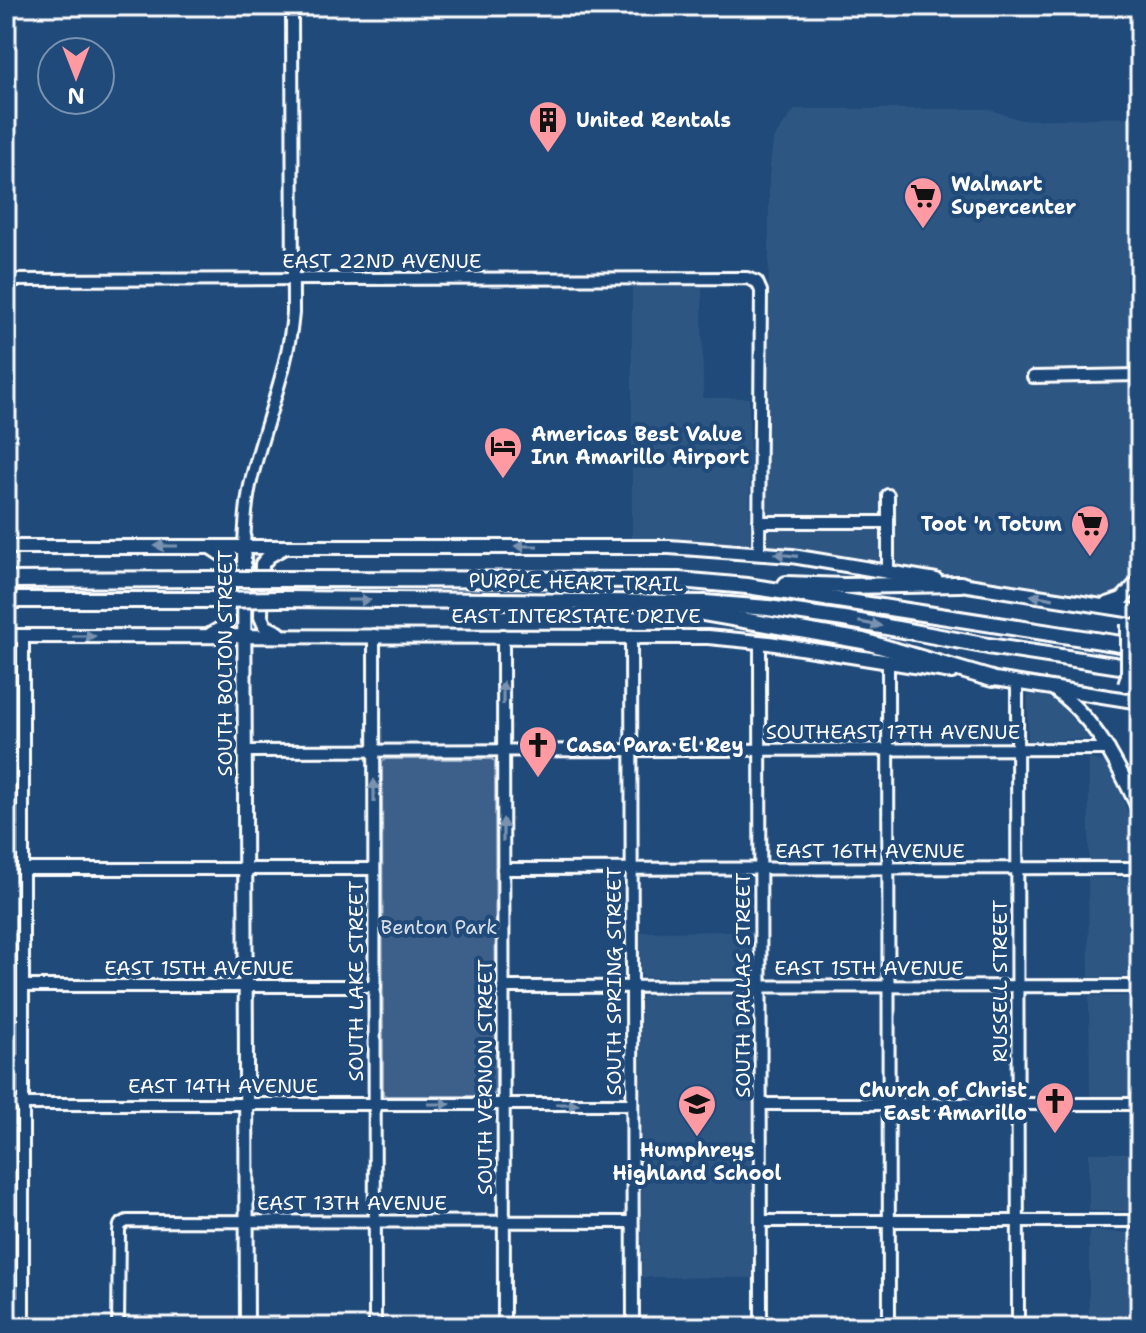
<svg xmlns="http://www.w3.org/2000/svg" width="1146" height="1333" font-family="'Shantell Sans',sans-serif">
<rect width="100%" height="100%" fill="#1f4a7a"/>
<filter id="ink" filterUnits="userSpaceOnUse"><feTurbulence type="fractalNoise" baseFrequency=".0125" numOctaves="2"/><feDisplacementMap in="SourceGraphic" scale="16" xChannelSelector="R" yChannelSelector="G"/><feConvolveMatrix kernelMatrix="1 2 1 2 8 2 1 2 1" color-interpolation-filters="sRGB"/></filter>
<g filter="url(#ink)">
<g fill="#2e5683">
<path d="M795,109H988L1021,120L1135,117L1130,145L1135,561L1133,579L1121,595L1104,601L772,549L768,546L769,175L773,139Z"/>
<path d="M632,287H702L703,398H749L750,549L632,543Z"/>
<path d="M1031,694L1044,696L1058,703L1090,739L1030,741L1028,739V696Z"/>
<path d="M1089,759L1107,762L1118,784L1130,820L1134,848L1133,860H1089Z"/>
<path d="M1088,877L1135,879V975L1133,977H1089Z"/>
<path d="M752,931V974L750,977H644L641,975L640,932Z"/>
<path d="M644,996H750L753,999L752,1278L642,1277L641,998Z"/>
<path d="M1089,996H1131L1135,1000L1136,1083L1133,1097H1090Z"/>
<rect x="1089" y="1153" width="47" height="58"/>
<path d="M1089,1231L1135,1233V1327H1089Z"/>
</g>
<path fill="#3c618b" stroke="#9eb0c5" stroke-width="2" d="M386,759H492L495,762L496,1092L493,1096H386L383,1094L382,762Z"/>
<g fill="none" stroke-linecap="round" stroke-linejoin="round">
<g stroke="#fff" stroke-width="16">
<g id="minor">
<path d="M6,280L747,278L757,282L761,291L759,552"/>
<path d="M1033,377L1140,375"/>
<path d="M888,495V572"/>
<path d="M759,522H888"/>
<path d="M244,546C245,523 246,500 252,477C265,422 288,371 293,313L292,6"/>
<path d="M374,635L375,1327"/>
<path d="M503,635L504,1327"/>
<path d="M23,636V1327"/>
<path d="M631,636L633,1327"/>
<path d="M760,642L761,1327"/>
<path d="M888,662L889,1327"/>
<path d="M1017,682L1018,1327"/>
<path d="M245,751L1109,749"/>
<path d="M23,869H374"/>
<path d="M503,869L1140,868"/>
<path d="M24,986H375"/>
<path d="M503,987L1140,986"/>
<path d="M6,1104H632"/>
<path d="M761,1104H1140"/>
<path d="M761,1221H1140"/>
<path d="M118,1327L119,1231L120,1225L127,1221L632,1222"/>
</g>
</g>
<g stroke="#fff" stroke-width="18">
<g id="major">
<path d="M244,546L247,1327"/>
<path d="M6,547H669L792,556L936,580"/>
<path d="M210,547L227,558L229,564L228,618L225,626L211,634"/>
<path d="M955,583L1140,612"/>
<path d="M1105,605L1122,599L1140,580"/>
<path d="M279,633L265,626L261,617L262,564L269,556L283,548"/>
<path d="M6,636L708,637L769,643L952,672"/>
<path d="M982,677L1140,702"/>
<path d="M1055,690C1097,721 1118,765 1140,811"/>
</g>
</g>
<g stroke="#fff" stroke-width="20">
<g id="highway">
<path d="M281,579L679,580L747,586L1140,647"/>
<path d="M6,580L211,579"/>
<path d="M786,584L845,586L961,584"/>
<path d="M281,599L705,603L768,608L844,619L988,646L1140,669"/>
<path d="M6,600H210"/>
<path d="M686,610L863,641L992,679"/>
</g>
</g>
<use href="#minor" stroke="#1f4a7a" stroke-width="10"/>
<use href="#major" stroke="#1f4a7a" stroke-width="12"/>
<use href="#highway" stroke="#1f4a7a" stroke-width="14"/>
<g stroke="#fff" stroke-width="18" stroke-linecap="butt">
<path id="major-bridge" d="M1125,685L1128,676V624"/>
</g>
<g stroke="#fff" stroke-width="20" stroke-linecap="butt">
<g id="highway-bridge">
<path d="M211,579H281"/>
<path d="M210,600L281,599"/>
</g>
</g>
<use href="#major-bridge" stroke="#1f4a7a" stroke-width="12"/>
<use href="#highway-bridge" stroke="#1f4a7a" stroke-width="14"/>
</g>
<defs><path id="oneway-solid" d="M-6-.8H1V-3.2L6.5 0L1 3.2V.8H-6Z" transform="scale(2)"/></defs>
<g fill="#7992af">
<use href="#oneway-solid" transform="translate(166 546) rotate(180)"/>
<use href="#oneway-solid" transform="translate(526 546) rotate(-180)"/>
<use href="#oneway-solid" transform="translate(786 555) rotate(-173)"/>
<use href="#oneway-solid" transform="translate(1042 597) rotate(-171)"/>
<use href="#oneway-solid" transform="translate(359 600)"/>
<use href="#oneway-solid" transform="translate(870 624) rotate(11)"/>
<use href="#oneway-solid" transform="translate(84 636)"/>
<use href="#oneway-solid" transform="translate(503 693) rotate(-90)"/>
<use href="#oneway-solid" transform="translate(374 791) rotate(-90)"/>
<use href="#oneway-solid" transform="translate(503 830) rotate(-90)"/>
<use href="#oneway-solid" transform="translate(439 1104)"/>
<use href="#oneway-solid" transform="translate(567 1104)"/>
</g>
</g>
<defs>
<g id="building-pin" transform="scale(2)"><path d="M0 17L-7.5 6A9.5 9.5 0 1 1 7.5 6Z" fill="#ff9aa2" stroke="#1f4a7a"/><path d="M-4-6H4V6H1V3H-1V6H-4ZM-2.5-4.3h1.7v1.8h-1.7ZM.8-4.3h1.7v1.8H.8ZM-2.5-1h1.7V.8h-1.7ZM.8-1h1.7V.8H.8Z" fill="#111"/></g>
<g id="supermarket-pin" transform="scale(2)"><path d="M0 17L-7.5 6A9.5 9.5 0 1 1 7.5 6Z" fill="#ff9aa2" stroke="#1f4a7a"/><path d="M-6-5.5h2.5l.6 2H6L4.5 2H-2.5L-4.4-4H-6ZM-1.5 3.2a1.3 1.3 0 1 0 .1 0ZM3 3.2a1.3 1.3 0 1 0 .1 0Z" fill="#111"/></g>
<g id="hotel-pin" transform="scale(2)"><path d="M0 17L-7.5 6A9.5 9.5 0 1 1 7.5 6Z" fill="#ff9aa2" stroke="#1f4a7a"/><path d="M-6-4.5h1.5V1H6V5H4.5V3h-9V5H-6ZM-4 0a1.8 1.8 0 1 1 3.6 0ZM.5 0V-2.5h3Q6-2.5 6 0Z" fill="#111"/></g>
<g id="church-pin" transform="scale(2)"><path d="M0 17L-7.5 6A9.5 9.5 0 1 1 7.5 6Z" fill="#ff9aa2" stroke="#1f4a7a"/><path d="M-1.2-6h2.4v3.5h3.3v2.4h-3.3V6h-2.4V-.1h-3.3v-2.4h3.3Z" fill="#111"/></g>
<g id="school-pin" transform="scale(2)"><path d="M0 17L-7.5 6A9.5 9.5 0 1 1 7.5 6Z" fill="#ff9aa2" stroke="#1f4a7a"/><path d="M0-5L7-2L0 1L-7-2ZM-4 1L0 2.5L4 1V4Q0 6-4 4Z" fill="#111"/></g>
</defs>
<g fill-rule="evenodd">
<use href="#building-pin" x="548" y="120"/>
<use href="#supermarket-pin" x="923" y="196"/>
<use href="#hotel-pin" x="503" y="446"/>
<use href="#supermarket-pin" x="1090" y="524"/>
<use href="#church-pin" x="538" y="745"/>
<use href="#church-pin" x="1055" y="1101"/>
<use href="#school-pin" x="697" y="1104"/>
</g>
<g text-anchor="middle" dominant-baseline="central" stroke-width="8" stroke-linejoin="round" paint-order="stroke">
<g font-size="20" font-weight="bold" fill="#fff" stroke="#1f4a7a" text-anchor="start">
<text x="576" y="120">United Rentals</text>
<text x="951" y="184">Walmart<tspan x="951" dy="23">Supercenter</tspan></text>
<text x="531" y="434">Americas Best Value<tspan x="531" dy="23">Inn Amarillo Airport</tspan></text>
<text x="1062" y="524" text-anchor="end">Toot 'n Totum</text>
<text x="566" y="745">Casa Para El Rey</text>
<text x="1027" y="1090" text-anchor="end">Church of Christ<tspan x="1027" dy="23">East Amarillo</tspan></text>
<text x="697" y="1150" text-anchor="middle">Humphreys<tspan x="697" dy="23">Highland School</tspan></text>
</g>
<g font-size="20" fill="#fff" stroke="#1f4a7a">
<text x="382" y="261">EAST 22ND AVENUE</text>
<text transform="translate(576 582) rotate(1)">PURPLE HEART TRAIL</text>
<text x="576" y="616">EAST INTERSTATE DRIVE</text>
<text transform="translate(225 663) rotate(-90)">SOUTH BOLTON STREET</text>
<text x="893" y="732">SOUTHEAST 17TH AVENUE</text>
<text x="870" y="851">EAST 16TH AVENUE</text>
<text x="199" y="968">EAST 15TH AVENUE</text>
<text x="869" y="968">EAST 15TH AVENUE</text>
<text transform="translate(356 981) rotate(-90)">SOUTH LAKE STREET</text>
<text transform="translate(614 981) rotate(-90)">SOUTH SPRING STREET</text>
<text transform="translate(1000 981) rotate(-90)">RUSSELL STREET</text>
<text transform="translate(743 985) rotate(-90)">SOUTH DALLAS STREET</text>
<text transform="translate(485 1077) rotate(-90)">SOUTH VERNON STREET</text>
<text x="223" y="1086">EAST 14TH AVENUE</text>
<text x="352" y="1203">EAST 13TH AVENUE</text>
</g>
<g font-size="20" fill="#d8dfe8" stroke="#1f4a7a">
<text x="439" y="927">Benton Park</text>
</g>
</g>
<rect width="1146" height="1333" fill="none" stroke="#1f4a7a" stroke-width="32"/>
<rect x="16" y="16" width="1114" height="1301" fill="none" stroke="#fff" stroke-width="3" filter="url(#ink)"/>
<g transform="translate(76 76) rotate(180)"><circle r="38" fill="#1f4a7a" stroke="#7992af" stroke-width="2"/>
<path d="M0-6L14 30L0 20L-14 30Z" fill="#ff9aa2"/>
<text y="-12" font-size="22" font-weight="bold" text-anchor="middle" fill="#ffffff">N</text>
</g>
</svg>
